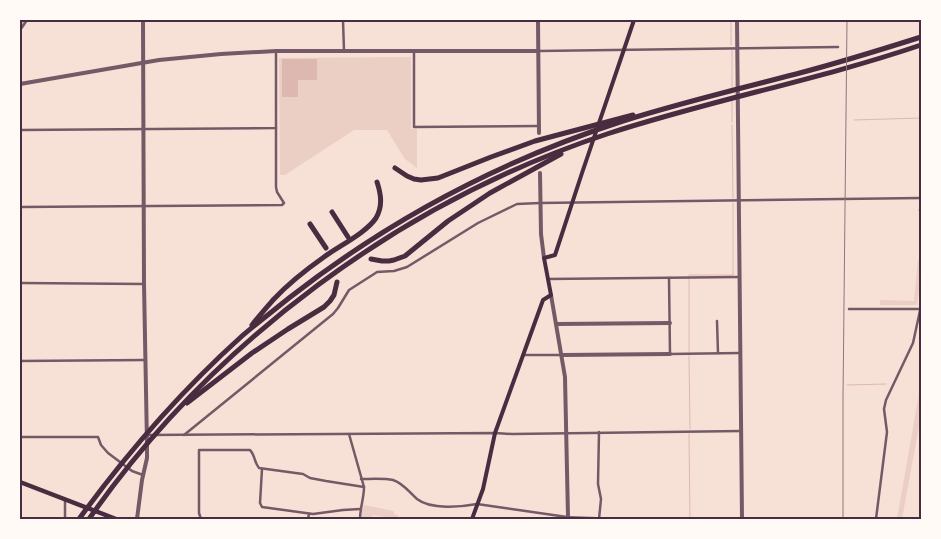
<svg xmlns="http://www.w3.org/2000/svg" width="941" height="539" font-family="Montserrat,sans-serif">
<rect width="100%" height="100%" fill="#f7e1d7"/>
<g fill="#ebcfc5">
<path d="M411,57V129H417V168L405,159L387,130H354L285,175H280L279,58Z"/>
<path d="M921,258V280L917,305H880V300L914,301L918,259Z"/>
<path d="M921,382V416L902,519H897Z"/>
<path d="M364,505L394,511V514L398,515L397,519H391V518L373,515L372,519H362V511Z"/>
</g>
<path fill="#dcb8b0" d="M282,59H317V80H298V97H282Z"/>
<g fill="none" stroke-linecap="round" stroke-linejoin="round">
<g stroke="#dcb8b0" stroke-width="1">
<path d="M731,20V45"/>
<path d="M732,50V89"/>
<path d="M732,100V122"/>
<path d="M854,120L921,118"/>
<path d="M732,125L733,198"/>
<path d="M689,352V275H733V203"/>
<path d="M689,356L690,429"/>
<path d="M847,385L886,384"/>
<path d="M689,434L690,519"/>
</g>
<path stroke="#dcb8b0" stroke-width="9" d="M20,25L23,20"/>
<g stroke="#755966" stroke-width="2.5">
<path d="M343,20L344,51"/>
<path d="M20,30L27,20"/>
<path d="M414,51V127L539,126"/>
<path d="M538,51L838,47"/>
<path d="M20,130L276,128V51"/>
<path d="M921,203L920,210L921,216"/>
<path d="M20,207L282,205L284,203L277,192L276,187V128"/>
<path d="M669,278L670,354L740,353"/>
<path d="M548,279L739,277"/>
<path d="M20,283L144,284"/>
<path d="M849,309H920"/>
<path d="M717,321L718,353"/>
<path d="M523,355H562"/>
<path d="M20,361L145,360"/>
<path d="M599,432L598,484L601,499L599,519"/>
<path d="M349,434L364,487C364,498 360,508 360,519"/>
<path d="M147,435L495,433L512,434L741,431"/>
<path d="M184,435L333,314L338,308L349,290L374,274L377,272L394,271L407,267L478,223L517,204L540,203L921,198"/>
<path d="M20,437H98L101,445L108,453L132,471L143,475"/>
<path d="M262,469L260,503L262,507L313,514L343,510L360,509"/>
<path d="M361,479C370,479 384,478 393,480C403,483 409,492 417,499C431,510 461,507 477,504L567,517"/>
<path d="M65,519V500"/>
<path d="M201,519L199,513V450H250C255,455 254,462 259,468L303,474L310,478L326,481L364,487"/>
<path d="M308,519L309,514"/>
<path d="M876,519L887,432L884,409L886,400L913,343L921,306"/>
</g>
<g stroke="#755966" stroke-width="4">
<path d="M538,20L539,133"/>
<path d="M737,20L742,519"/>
<path d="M20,84L159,60L221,54L276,51H538"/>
<path d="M540,173L541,234L544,258"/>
<path d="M551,295L565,377L568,517"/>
<path d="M557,324L670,323"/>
<path d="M562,355L670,354"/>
<path d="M568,518L597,519"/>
<path d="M137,519L142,480L147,458V444L144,284L143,20"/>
</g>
<path stroke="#4a2c40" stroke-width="4" d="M472,519L483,489L495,433L543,300L551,295L544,258L555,255L557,249L582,173L634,20"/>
<path stroke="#4a2c40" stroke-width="4.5" d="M20,482L116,519"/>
<g stroke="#4a2c40" stroke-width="5">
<path d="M395,168L407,176L414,179L421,180L438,178L491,157L535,141L633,115"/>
<path d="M332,212L348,237"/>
<path d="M310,224L326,248"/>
<path d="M371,259L382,261H389L394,260L405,256L448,221L490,193L561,154"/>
<path d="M252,325C259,316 267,307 274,299C289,283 307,269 324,257C339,246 366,233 376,218C383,206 381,194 377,182"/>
<path d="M187,403L252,353L288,329L324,307L330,301L334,295L337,282"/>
<path d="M79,519C127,453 181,391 242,336C257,323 273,311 289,298C389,220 502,160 623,121C680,103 738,89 796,74C838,63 880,50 921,37"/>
<path d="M89,519C213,341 402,202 607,134C711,100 818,80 921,45"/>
</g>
<path stroke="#8f747c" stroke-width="1" d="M843,519V398L847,20"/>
</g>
<rect width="941" height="539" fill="none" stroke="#fffaf5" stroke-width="42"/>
<rect x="21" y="21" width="899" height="497" fill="none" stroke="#4a2c40" stroke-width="2"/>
</svg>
